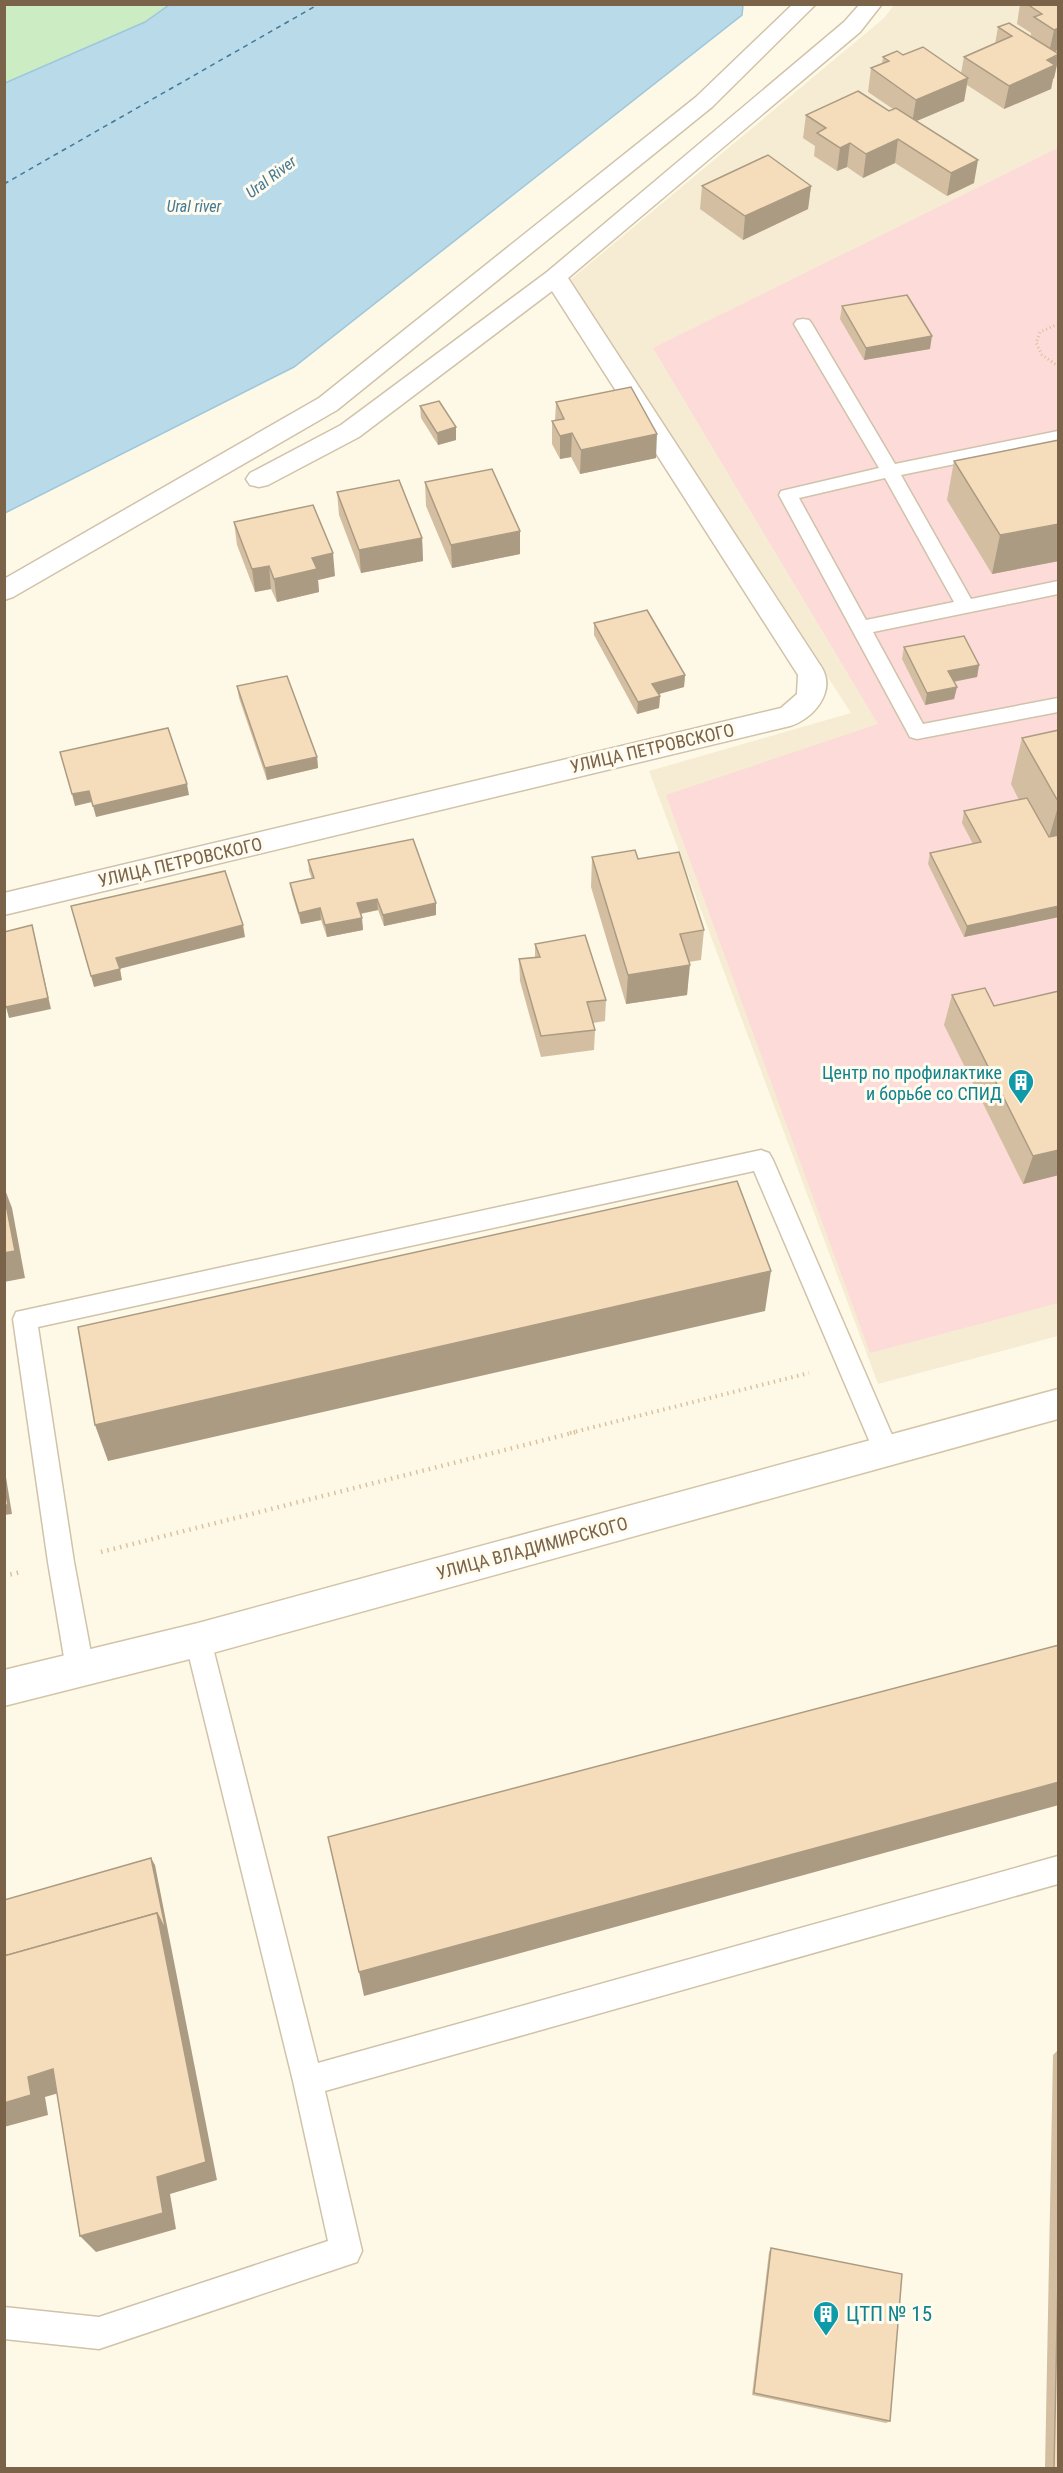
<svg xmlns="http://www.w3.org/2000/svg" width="1063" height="2473" font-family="'Roboto Condensed',sans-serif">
<rect width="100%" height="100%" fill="#fef9e6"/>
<path fill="#f6ecd4" d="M894,5H1058V1336L878,1384L649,771L851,713L570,280L884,18Z"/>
<path fill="#fcdbd8" d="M1058,148V1303L870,1353L666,795L878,724L653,348Z"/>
<path fill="#ccedc3" d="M5,5H169L145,22L5,83Z"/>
<path fill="#b8dae9" stroke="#9ec7dc" stroke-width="1.5" d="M169,5L742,4L743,5L742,15L294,367L5,513V83L145,22Z"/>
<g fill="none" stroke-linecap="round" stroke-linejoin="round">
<path stroke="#427996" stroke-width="1.5" stroke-dasharray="5 4.5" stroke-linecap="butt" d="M4,184L319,4"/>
<g stroke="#d1c2aa" stroke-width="3">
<g id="lane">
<path d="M803,319L809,320L812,324L895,464L1058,431V443L901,475L971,599L1058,581V594L873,632L923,724L1058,698V712L917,739L910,737L779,495L781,491L879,468L794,324L797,320ZM885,478L954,602L866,620L799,498Z"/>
<path d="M761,1150L769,1153L773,1160L899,1451L895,1459L886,1462L877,1459L754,1171L38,1327L74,1562L94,1669L90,1678L80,1682L70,1678L66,1669L48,1562L13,1319L16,1312Z"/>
<path d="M198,1627L207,1631L211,1640L318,2063L1058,1856V1884L325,2091L362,2251L357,2262L99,2349L4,2339V2307L99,2317L328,2241L293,2081L185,1640L189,1631Z"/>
</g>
</g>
<g stroke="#d1c2aa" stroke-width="3">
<g id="street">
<path d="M793,4H816L712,107L337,410L13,597L4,600V579L319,398L696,97Z"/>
<path d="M860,4H882L860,32L568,278L822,668C836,692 813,719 790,726L4,915V893L781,708L797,694L798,675L552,291L359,437L268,485L259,487L250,485L246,479L250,473L341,425L547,272L844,22Z"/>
</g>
</g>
<g stroke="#d4c4a8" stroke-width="3">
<path id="secondary" d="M1058,1389V1419L198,1657L4,1706V1670L198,1623Z"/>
</g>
<path stroke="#dbc19e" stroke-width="3" stroke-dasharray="1 3" stroke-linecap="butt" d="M1058,324L1040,332L1036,343L1042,355L1058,366"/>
<path stroke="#dbc19e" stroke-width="4" stroke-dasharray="1.5 4.5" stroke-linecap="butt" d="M570,1433L809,1373"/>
<g stroke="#dbc19e" stroke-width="4.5" stroke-dasharray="1.5 5" stroke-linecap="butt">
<path d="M101,1552L576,1432"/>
<path d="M4,1576L21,1572"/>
</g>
<use href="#lane" fill="#fff" fill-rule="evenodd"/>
<use href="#street" fill="#fff" fill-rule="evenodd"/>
<use href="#secondary" fill="#fff" fill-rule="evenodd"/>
</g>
<g fill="#d3bea1">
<path d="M1020,4H1059V50L1054,52L1059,54V57L1054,78L1053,79L1051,89L1004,109L967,85L964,101L916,121L974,183L947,196L895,163L863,178L847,167L837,171L814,156L815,146L803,138L806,115L889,111L893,109L868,92L871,68L882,64L883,57L903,55L961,73L964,57L995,44L998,27L1031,37V33L1017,24Z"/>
<path d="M702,186H811L808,209L743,240L700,209Z"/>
<path d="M842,306L930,349L864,360L840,319Z"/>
<path d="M556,402L656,458L580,474L571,457L560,459L552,444V421H555Z"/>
<path d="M420,406L456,440L438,445L421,418Z"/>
<path d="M1059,440V561L992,574L947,500L954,461Z"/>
<path d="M425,482L520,531V554L452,568L426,506Z"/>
<path d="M337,492L422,538L423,561L361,573L339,515Z"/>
<path d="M234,522L335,576L318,580L319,592L277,602L271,589L255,592L237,545Z"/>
<path d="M594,623L685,675L684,687L658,694L660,696L659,708L637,714L594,635Z"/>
<path d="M904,647L979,665L977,677L954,682L957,687L954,699L925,705L902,659Z"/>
<path d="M237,686L317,757L318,768L267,780L239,698Z"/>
<path d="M1059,730V917L964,937L928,864L930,853L973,844L962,823L964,811L1019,800L1011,784L1022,738Z"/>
<path d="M592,857L704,930L701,960L689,962L687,995L626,1004L591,887Z"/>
<path d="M308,860L436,903V915L384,926L378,910L361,914L363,930L327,937L321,920L301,924L292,894L290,883L312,879L309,871Z"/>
<path d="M535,944L606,1000L605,1021L593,1023L595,1030L594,1050L541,1057L520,981L519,959L535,957Z"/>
<path d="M952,995L1059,1175L1023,1184L944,1025Z"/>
<path d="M1059,2049V2469H1045L1053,2055Z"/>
<path d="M771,2248L890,2421L886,2423L752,2395L769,2252Z"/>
</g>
<g fill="#ac9b83">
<path d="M1059,28L1058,50L1049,53L1054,30Z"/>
<path d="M1059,55L1054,78L1053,79L1051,89L1004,109L1009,86L1047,60Z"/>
<path d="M968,78L964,101L912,123L916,100Z"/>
<path d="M898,139L895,163L863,178L866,154Z"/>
<path d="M850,143L847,167L837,171L840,148Z"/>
<path d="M978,160L974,183L947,196L951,173Z"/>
<path d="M811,186L808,209L743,240L745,216Z"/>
<path d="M932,336L930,349L864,360L866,348Z"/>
<path d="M456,427V440L438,445L437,433Z"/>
<path d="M572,433L571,457L560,459V436Z"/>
<path d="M657,434L656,458L580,474L581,450Z"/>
<path d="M1059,524V561L992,574L1000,535Z"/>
<path d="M520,531V554L452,568L451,545Z"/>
<path d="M422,538L423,561L361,573L359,550Z"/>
<path d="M333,553L335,576L318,580L319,592L277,602L274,579L312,558Z"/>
<path d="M269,566L271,589L255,592L252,569Z"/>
<path d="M979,665L977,677L946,683L948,671Z"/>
<path d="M685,675L684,687L652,696V684Z"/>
<path d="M957,687L954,699L925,705L927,693Z"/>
<path d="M660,696L659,708L637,714L638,702Z"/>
<path d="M317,757L318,768L267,780L265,768Z"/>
<path d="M187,784L189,795L96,817L93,806Z"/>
<path d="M89,791L92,802L75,806L72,794Z"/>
<path d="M1059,803V846L1046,848Z"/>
<path d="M377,899L378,910L358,914L357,903Z"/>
<path d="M436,903V915L384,926L383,915Z"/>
<path d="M1059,906V917L964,937L967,926Z"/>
<path d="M320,908L321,920L301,924L299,913Z"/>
<path d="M362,918L363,930L327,937L325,925Z"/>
<path d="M32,925L51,1009L9,1018L6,1007Z"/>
<path d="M243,925L245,937L119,969L116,958Z"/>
<path d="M690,965L687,995L626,1004L628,975Z"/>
<path d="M120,969L122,980L94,987L91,976Z"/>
<path d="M1059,1150V1175L1023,1184L1033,1156Z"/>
<path d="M4,1187L12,1208L25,1278L4,1282Z"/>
<path d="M771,1271L765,1311L108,1461L95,1425Z"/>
<path d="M4,1465L12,1514L4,1515Z"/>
<path d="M1059,1782V1805L364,1996L359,1972Z"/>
<path d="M151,1858L155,1865L217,2180L170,2194L176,2229L96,2252L80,2236L157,2177V1913Z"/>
<path d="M53,2069L69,2090L45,2097L48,2115L4,2127V2103L28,2077Z"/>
</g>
<g fill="#f5ddbb" stroke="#ac9b83" stroke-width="1.5">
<path d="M1027,4H1059V28L1054,30L1034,17L1042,14Z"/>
<path d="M1009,23L1059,54L1047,60L1055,65L1009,86L964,57L1012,36L998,27Z"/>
<path d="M923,47L968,78L916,100L871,68L889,61L883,57L897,51L903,55Z"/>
<path d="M858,91L889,111L896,108L978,160L951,173L898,139L866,154L850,143L840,148L817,133L826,128L806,115Z"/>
<path d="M768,155L811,186L745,216L702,186Z"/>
<path d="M907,295L932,336L866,348L842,306Z"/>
<path d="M631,387L657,434L581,450L572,433L560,436L552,421L564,419L556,402Z"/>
<path d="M439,401L456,427L437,433L420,406Z"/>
<path d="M1059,440V524L1000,535L954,461Z"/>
<path d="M492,469L520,531L451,545L425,482Z"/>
<path d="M399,480L422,538L359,550L337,492Z"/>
<path d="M313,505L333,553L312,558L317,569L274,579L269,566L252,569L234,522Z"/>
<path d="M647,610L685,675L652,684L660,696L638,702L594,623Z"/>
<path d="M964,636L979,665L948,671L957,687L927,693L904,647Z"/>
<path d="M287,676L317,757L265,768L237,686Z"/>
<path d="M168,728L187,784L93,806L89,791L72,794L60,752Z"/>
<path d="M1059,730V803L1022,738Z"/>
<path d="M1027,798L1049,837L1059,835V906L967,926L930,853L981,842L964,811Z"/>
<path d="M413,839L436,903L383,915L377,899L357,903L362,918L325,925L320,908L299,913L290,883L314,878L308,860Z"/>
<path d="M635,850L638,859L679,852L704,930L680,934L690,965L628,975L592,857Z"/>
<path d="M225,871L243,925L116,958L120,969L91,976L71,906Z"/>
<path d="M32,925L48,998L6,1007L4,1002V932Z"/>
<path d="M585,935L606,1000L587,1002L595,1030L541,1036L519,959L540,957L535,944Z"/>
<path d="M985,988L994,1006L1059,991V1150L1033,1156L952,995Z"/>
<path d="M737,1181L771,1271L95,1425L78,1327Z"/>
<path d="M4,1194L15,1251L4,1253Z"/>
<path d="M4,1484L8,1505H4Z"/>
<path d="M1059,1645V1782L359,1972L328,1837Z"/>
<path d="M151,1858L166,1931L157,1913L4,1956V1900Z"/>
<path d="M157,1913L206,2162L157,2177L163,2213L80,2236L53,2069L28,2077L31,2095L4,2103V1956Z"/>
<path d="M1059,2231V2469H1054Z"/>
<path d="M771,2248L902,2274L890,2421L754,2393Z"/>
</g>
<defs>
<g id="building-pin" transform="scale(1.35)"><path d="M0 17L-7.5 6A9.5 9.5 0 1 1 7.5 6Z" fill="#0f9aa8" stroke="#fffbee"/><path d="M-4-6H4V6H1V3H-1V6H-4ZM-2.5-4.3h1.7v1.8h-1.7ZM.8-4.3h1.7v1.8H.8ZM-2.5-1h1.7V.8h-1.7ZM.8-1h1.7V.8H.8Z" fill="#fff"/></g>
</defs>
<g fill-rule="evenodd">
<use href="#building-pin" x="1021" y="1082"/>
<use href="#building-pin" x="826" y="2314"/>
</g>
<g text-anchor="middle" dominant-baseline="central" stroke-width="6" stroke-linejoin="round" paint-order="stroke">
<g font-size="16" font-style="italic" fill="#427996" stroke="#fffbee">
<text transform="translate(271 177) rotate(-37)">Ural River</text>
<text x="194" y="206">Ural river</text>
</g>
<g font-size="18" fill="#7a6348" stroke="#fffbee">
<text transform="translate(652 748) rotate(-13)">УЛИЦА ПЕТРОВСКОГО</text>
<text transform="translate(180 862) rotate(-13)">УЛИЦА ПЕТРОВСКОГО</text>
<text transform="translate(532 1548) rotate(-15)">УЛИЦА ВЛАДИМИРСКОГО</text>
</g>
<g font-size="18" fill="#0d838f" stroke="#fffbee" text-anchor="end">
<text x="1002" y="1072">Центр по профилактике<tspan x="1002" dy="21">и борьбе со СПИД</tspan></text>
</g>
<g font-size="21" fill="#0d838f" stroke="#fffbee" text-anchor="start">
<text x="846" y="2314">ЦТП № 15</text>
</g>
</g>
<rect width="1063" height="2473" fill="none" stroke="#7a6348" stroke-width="12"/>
</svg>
